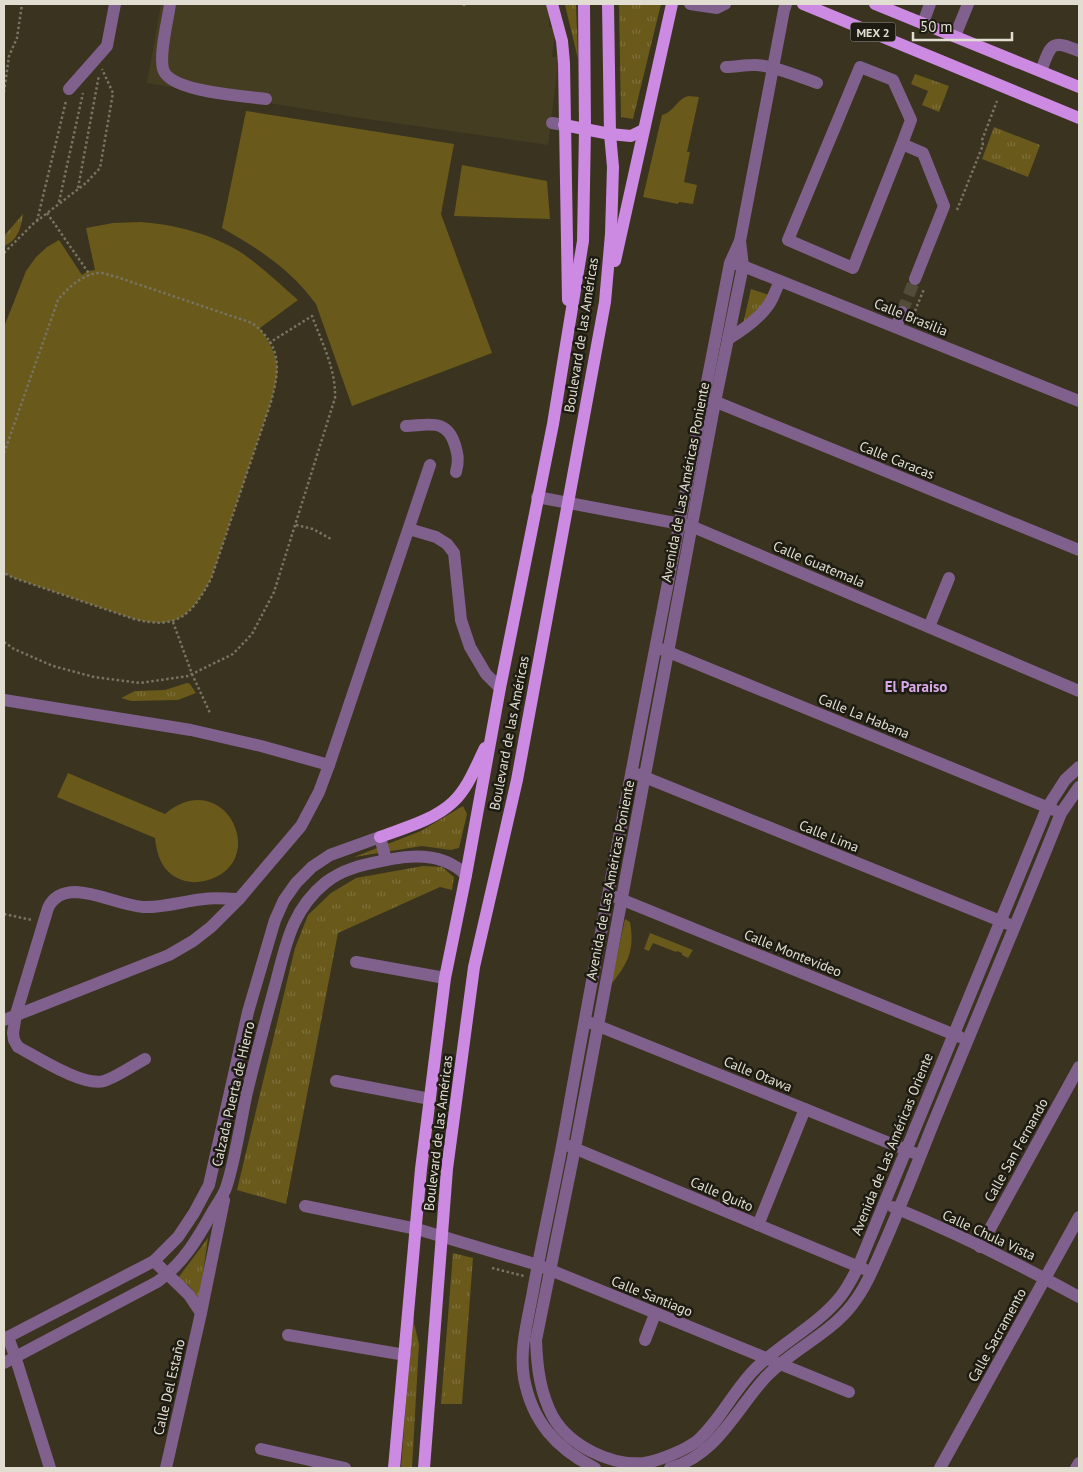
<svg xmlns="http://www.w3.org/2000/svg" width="1083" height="1472" font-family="'PT Sans',sans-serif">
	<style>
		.built { fill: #453d22 }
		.grass { fill: url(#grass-tufts) }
		.garden { fill: #69591b }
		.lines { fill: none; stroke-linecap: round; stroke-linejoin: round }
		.minor-tunnel { stroke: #524d3a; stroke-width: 12; stroke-dasharray: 12 6; stroke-linecap: butt }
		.path { stroke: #787362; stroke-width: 2.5; stroke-dasharray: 2.5 2.5; stroke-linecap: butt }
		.minor { stroke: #80608c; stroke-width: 12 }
		.major { stroke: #cc8ae3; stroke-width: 12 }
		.labels { text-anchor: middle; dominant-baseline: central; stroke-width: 5; stroke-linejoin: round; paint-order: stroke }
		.shield { fill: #1d1b12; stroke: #a6a498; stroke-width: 1 }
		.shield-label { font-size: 12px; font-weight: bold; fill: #e1ded1 }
		.street-label { font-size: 14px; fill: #e1ded1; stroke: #1d1b12 }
		.neighbourhood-label { font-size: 15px; font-weight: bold; fill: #d9aae9; stroke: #1d1b12 }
	</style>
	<defs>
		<pattern id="grass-tufts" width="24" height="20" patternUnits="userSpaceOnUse" patternTransform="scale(1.25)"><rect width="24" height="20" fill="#69591b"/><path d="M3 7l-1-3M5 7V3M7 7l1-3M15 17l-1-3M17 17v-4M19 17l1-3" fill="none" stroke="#7e703b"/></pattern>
	</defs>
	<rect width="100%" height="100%" fill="#39331f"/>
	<path class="built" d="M161 4H547L549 15V27L556 28 552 57H559L548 145 360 118 147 83Z"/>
	<g class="grass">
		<path d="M565 4H576L578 59 565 5Z"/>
		<path d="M619 4H661L633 119 621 117Z"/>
		<path d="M915 74 949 86 939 112 922 105 928 91 911 84Z"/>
		<path d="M994 127 1040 145 1028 177 982 159Z"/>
		<path d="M23 214C21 228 18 240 4 246V236Z"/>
		<path d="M751 289 769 295 766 301 743 324Z"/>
		<path d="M187 683 190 684 196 693 178 700 131 701 121 698 135 691 165 690Z"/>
		<path d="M463 806 467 814 459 848 451 850 422 846 354 857 421 831Z"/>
		<path d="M423 866 442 867 454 877 452 890 440 887 338 933 286 1204 237 1190 295 948 308 915 331 893 356 878Z"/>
		<path d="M208 1238 199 1302C195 1290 189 1285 178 1278Z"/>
		<path d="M453 1253 473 1258 462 1404H441Z"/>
		<path d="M413 1306 414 1323 419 1344 412 1468H401Z"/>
	</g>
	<g class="garden">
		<path d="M688 96 699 97 687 152H690L684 182 697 185 693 204 679 202 678 204 643 197 662 115C674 112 677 99 688 96Z"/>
		<path d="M246 111 454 144 441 214 492 353 352 406 316 304C290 269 259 249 222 228Z"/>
		<path d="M462 165 547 181 550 219 454 216Z"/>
		<path d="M140 222C174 224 212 234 242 253 262 267 280 284 298 300L260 328C280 359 281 366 271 402L211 579C191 616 177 630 134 619L14 578 4 573V327L26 271 36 257 47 247 59 240 82 275 88 271 95 270 86 228 113 223Z"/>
		<path d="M68 773 165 814C221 767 267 852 216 877 205 882 193 884 182 880 163 873 157 857 155 838L57 797Z"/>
		<path d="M625 919 630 922C635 951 628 963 610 986Z"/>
		<path d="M650 933 693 950 688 958 682 955V953L677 951 676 952 653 943 649 951 644 949Z"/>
	</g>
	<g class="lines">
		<path class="minor-tunnel" d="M902 312 915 279"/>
		<g class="path">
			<path d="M464 6V4"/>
			<path d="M4 92 9 56 17 38 22 4"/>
			<path d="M78 188 99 75"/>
			<path d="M59 202 83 93"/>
			<path d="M957 210 983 145 982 140 997 101"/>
			<path d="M47 213 90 275"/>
			<path d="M37 221 66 101"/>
			<path d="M4 253 33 224 86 183 100 168 113 93 102 69"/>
			<path d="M915 311 924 289"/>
			<path d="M4 453 58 300C68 288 84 272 102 273 107 274 112 276 117 277L252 323C282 346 280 368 271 402L211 579C191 616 177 630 134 619L14 578 4 573"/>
			<path d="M296 525 313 529 331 539"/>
			<path d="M173 622 192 674 210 713"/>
			<path d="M4 642 14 649 53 666 94 677 140 683 188 676 233 654 252 634 274 592 335 398C336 369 322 343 312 316L269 343"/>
			<path d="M4 914 32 920"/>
			<path d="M492 1268 524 1276"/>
		</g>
		<g class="minor">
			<path d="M170 4C168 20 159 54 163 69 169 92 244 96 266 99"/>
			<path d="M690 4 717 8 725 4"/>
			<path d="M923 23 930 4"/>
			<path d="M955 36 968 4"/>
			<path d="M726 67C735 67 744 65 753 65 769 64 801 77 817 83"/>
			<path d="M1041 71C1051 44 1051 39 1079 51"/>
			<path d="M69 89 107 46 115 4"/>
			<path d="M552 123 564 125"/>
			<path d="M902 144 911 120 893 80 860 67 788 240 853 268 902 144 923 153 944 206 915 279"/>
			<path d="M740 241 743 266 715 402 575 1148 536 1340C537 1367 540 1393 553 1417 570 1446 611 1466 644 1463 659 1461 685 1450 697 1441 721 1420 734 1389 757 1367 783 1342 818 1325 841 1296 848 1287 853 1277 858 1267L1047 808 1065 780 1079 767"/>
			<path d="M736 264 743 266 1079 401"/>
			<path d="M896 327 902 312"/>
			<path d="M728 339C743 330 764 315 772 299 775 293 777 287 780 281"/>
			<path d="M709 399 1079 550"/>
			<path d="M406 426C429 425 447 418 455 445 458 455 459 461 456 472"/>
			<path d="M537 497 691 526 1079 691"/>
			<path d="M409 529 436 537 447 544 454 553 461 620 470 647 486 674 500 688"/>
			<path d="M929 627 949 578"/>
			<path d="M661 649 1054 810"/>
			<path d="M4 700 191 730 261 746 329 765"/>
			<path d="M637 774 1008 924"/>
			<path d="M613 896 960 1037"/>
			<path d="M356 962 445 978"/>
			<path d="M4 1020 169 955 193 941 211 927 239 899 301 826 319 792 329 765 430 465"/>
			<path d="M591 1023 914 1153"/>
			<path d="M145 1059C134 1065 115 1078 104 1081 83 1087 37 1057 18 1047L14 1040 13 1033 16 1014 48 908C53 897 63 892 76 892 99 893 120 905 143 907 163 908 184 901 204 899 215 897 227 899 239 899"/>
			<path d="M336 1081 430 1099"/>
			<path d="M569 1146 864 1269"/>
			<path d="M305 1206 417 1229 538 1265 849 1392"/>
			<path d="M893 1207C956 1233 1019 1264 1079 1297"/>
			<path d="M758 1225 805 1109"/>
			<path d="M980 1247 1079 1067"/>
			<path d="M154 1261 189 1295 201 1313"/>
			<path d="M288 1335 405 1355"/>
			<path d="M8 1337 15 1356 50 1468"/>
			<path d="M4 1339 154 1261 178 1237 194 1213 209 1185 248 1012 275 920 284 900 296 883 312 867 330 855 380 837 386 860"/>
			<path d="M645 1340 655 1314"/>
			<path d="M4 1363 157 1282C183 1264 198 1238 213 1211 217 1204 223 1196 226 1188 236 1157 240 1124 247 1092 256 1055 266 1019 276 982 286 944 292 910 325 883 345 867 368 864 392 859 418 854 446 855 466 875"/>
			<path d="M261 1449 345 1468"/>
			<path d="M166 1468 201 1313 224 1200"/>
			<path d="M595 1468C557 1449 532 1422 524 1378 519 1350 528 1319 533 1291 543 1235 556 1180 566 1124 617 836 675 550 730 263L740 241 784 10 786 4"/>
			<path d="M670 1468C716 1456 735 1411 765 1378 791 1350 829 1335 852 1305 867 1286 875 1264 885 1242 901 1205 916 1167 931 1129 974 1024 1019 918 1061 813L1079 787"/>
			<path d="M940 1468 1079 1217"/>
			<path d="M1076 1468 1079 1463"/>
		</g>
		<g class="major">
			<path d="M552 4 562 41 564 63 568 300"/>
			<path d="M803 4 1079 118"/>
			<path d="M875 4 1079 87"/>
			<path d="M564 125 610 134 631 136 643 130"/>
			<path d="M615 261 672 4"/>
			<path d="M380 837C404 828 434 820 453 802 468 788 476 766 485 748"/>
			<path d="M394 1468 421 1169 445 978 466 875 500 688 553 424 583 241 585 129 584 4"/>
			<path d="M424 1468 447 1169 474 967 517 780 605 302 611 234 613 167 610 134 608 4"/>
		</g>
	</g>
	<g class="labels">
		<rect class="shield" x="850.5" y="22.5" width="45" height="19" rx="4"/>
		<g class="shield-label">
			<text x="873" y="32">MEX 2</text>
		</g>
		<g class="street-label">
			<text transform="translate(911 317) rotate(22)">Calle Brasilia</text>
			<text transform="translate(581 335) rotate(-81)">Boulevard de las Américas</text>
			<text transform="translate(897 460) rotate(22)">Calle Caracas</text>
			<text transform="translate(685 482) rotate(-79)">Avenida de Las Américas Poniente</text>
			<text transform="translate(819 564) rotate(23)">Calle Guatemala</text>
			<text transform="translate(864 716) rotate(22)">Calle La Habana</text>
			<text transform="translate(509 733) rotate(-79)">Boulevard de las Américas</text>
			<text transform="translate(829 836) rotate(22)">Calle Lima</text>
			<text transform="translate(610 880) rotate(-79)">Avenida de Las Américas Poniente</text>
			<text transform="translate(793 953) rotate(22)">Calle Montevideo</text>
			<text transform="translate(758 1074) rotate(22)">Calle Otawa</text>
			<text transform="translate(233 1094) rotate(-77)">Calzada Puerta de Hierro</text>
			<text transform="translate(438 1133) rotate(-83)">Boulevard de las Américas</text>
			<text transform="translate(892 1144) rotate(-68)">Avenida de Las Américas Oriente</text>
			<text transform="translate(1016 1150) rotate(-61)">Calle San Fernando</text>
			<text transform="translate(722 1194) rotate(23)">Calle Quito</text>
			<text transform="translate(989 1235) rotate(25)">Calle Chula Vista</text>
			<text transform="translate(652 1296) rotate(22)">Calle Santiago</text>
			<text transform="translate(997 1335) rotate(-61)">Calle Sacramento</text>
			<text transform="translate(169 1387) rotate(-77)">Calle Del Estaño</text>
		</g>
		<g class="neighbourhood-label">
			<text x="916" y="686">El Paraiso</text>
		</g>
	</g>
	<rect width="1083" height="1472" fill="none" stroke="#e1ded1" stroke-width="10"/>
	<path d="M913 32v8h99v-8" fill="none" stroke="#e1ded1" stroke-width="2.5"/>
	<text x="920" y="32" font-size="15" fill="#e1ded1" stroke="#1d1b12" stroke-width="4" paint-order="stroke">50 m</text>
</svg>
